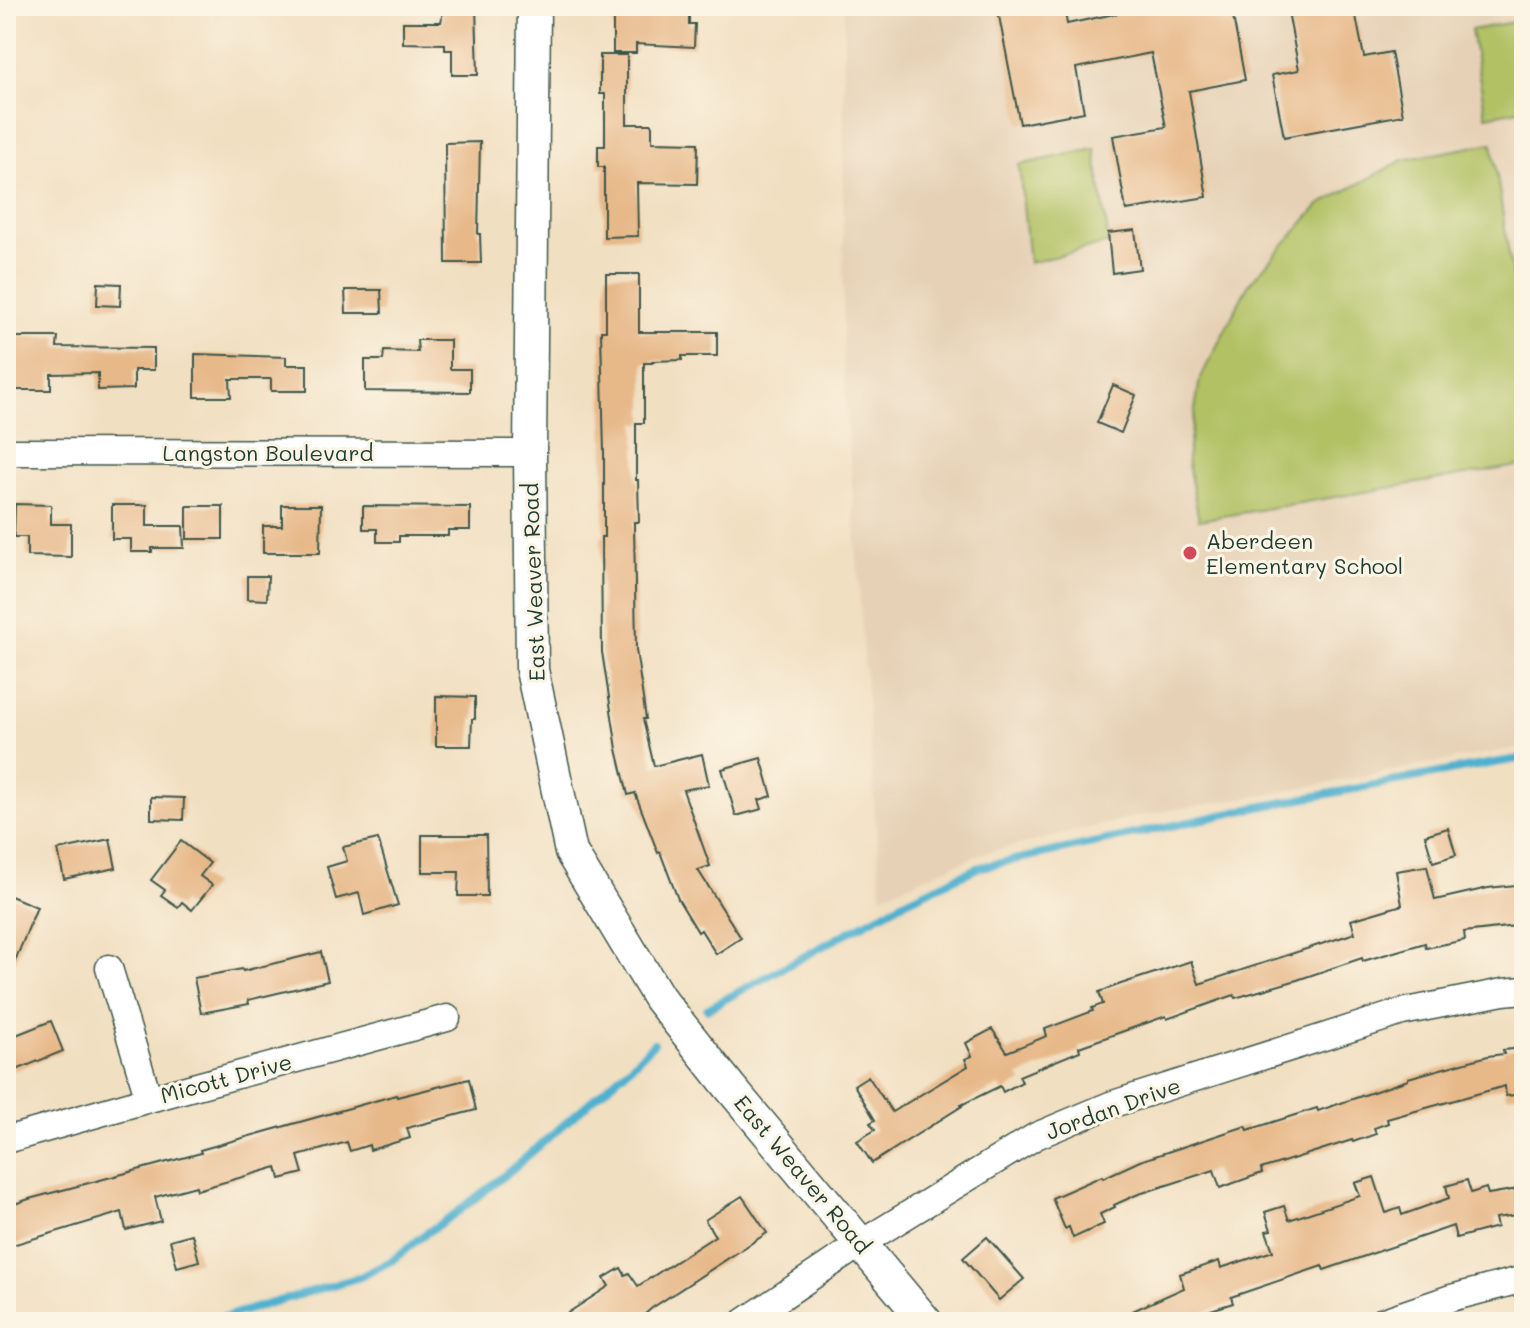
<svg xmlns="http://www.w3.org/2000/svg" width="1530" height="1328" font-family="Mali,sans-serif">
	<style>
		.built { fill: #e6d1b6 }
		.green { fill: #b1c164; stroke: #687f4c; stroke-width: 2 }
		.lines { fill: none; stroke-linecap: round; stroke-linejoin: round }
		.stream { stroke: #50b1cf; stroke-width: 8 }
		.building { fill: #e7b888 }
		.minor-casing { stroke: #3e5549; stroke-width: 29 }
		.tertiary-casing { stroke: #3e5549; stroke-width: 35 }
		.minor { stroke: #fff; stroke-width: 26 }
		.tertiary { stroke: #fff; stroke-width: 32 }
		.poi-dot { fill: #d1495b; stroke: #fcf5e5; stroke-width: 3 }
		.labels { text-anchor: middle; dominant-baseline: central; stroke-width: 6; stroke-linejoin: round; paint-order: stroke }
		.street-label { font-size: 22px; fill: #1f3d34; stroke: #fcf5e5 }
		.poi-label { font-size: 22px; fill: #1f3d34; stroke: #fcf5e5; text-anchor: start }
	</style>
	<rect width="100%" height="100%" fill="#fcf5e5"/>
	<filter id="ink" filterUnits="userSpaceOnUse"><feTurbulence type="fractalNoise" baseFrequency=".0125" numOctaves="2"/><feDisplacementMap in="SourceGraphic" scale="16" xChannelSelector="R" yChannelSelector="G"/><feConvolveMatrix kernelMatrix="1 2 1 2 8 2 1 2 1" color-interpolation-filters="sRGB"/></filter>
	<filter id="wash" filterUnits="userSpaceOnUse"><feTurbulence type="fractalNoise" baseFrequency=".006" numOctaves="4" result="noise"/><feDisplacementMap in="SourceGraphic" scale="32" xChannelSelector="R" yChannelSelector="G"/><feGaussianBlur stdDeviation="1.8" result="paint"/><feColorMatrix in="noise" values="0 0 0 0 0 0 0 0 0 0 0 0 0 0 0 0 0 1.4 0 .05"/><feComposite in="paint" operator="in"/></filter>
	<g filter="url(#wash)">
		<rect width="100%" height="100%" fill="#f1dfc1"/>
		<path class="built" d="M844 6H1524V746L1291 790 1143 815 980 854 881 896 843 360Z"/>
		<g class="green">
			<path d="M1524 20V109L1486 116 1471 30Z"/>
			<path d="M1492 143 1524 355V465L1199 520 1187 459 1200 379 1248 285 1319 205 1403 160Z"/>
			<path d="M1095 149 1109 243 1029 263 1019 165Z"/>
		</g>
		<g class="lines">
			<g class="stream">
				<path d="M707 1009 904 902 977 868 1259 807 1465 768 1524 758"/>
				<path d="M207 1322 360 1277 393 1260 422 1236 459 1211 516 1166 629 1068 654 1043"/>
			</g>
		</g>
		<g id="blocks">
			<g class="building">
				<path d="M444 6H476L478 75H452V50H445V44L403 43V22H441Z"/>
				<path d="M613 6H689V24H695L694 47 636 44V53H613Z"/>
				<path d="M997 6H1064L1067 24 1142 8 1141 6H1231L1245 80 1189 91 1207 197 1126 210 1113 136 1166 127 1151 53 1076 68 1084 112 1020 124Z"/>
				<path d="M1287 6H1354L1364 57 1391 52 1403 115 1284 137 1272 75 1299 70Z"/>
				<path d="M600 55H627V124H652V142L698 143 697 184 637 183 638 236 604 237V167H598V146H605V94H600Z"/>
				<path d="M480 142 478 234H480L481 263H446L445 143Z"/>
				<path d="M1135 230 1140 269 1112 273 1108 233Z"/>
				<path d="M606 274H639V332H717V356H682V360L652 361V363H644V423H636V480H638L639 522H634L636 650 646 719H643L654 766 702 754 709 785 683 790 710 866 698 870 741 938 716 954 701 930 698 932 678 899 660 852 658 853 635 793 628 795 617 749 602 652 601 537H604V453L601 331H606Z"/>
				<path d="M98 283 121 284 120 306 97 305Z"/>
				<path d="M345 290H381L382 313H346Z"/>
				<path d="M13 337H58L57 347 154 348V370H134V389L98 390V373L51 374V390H15Z"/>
				<path d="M417 340H450V369H470V392L365 391V360H383L384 351 418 352Z"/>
				<path d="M195 354 286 357V365H307V391H271V379H230L231 397H195Z"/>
				<path d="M1113 385 1136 395 1121 433 1097 423Z"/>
				<path d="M15 504 51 505V524H71V557L27 556V537H14Z"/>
				<path d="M112 505H147V526H183L184 548H152V552H131V539H112Z"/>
				<path d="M282 505H321L320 553H263V526H282Z"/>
				<rect x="187" y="506" width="36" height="33"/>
				<path d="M363 506 470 507V530H448V536H399V542H377V529H363Z"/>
				<path d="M247 576H268L267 600 247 599Z"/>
				<path d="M436 696 475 697V719H472L471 746H436Z"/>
				<path d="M761 758 772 796 759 800 762 809 736 816 722 769Z"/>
				<path d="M151 797 184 798 183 820 151 819Z"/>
				<path d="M1448 828 1456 855 1433 862 1425 835Z"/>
				<path d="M422 835H486L487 896H458L459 872H422Z"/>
				<path d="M110 839 116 868 64 879 58 850Z"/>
				<path d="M378 839 398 905 364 915 359 893 336 899 327 867 347 861 343 847Z"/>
				<path d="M181 841 210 863 200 876 212 885 192 910 182 902 178 907 161 895 165 890 151 880Z"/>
				<path d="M1427 866 1435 900 1488 888 1524 884V925L1464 932 1465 940 1426 948 1425 943 1363 961 1362 958 1297 980 1235 998 1234 995 1167 1019 1166 1016 1079 1047 1080 1051 1019 1076 1022 1082 1003 1092 1000 1086 961 1105 962 1106 872 1163 857 1141 875 1130 870 1123 875 1120 854 1085 868 1076 892 1112 968 1066 965 1059 972 1056 966 1043 992 1029 1007 1052 1047 1036 1045 1029 1093 1011 1092 1008 1103 1004 1099 992 1121 984 1191 961 1199 984 1355 933 1351 920 1402 905 1396 871Z"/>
				<path d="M6 894 37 907 7 981H6Z"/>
				<path d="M321 952 328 981 248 1000 249 1004 201 1013 194 978 242 969 243 971Z"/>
				<path d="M51 1021 63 1051 14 1071 6 1049V1039Z"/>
				<path d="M1524 1048V1094L1506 1096 1505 1086 1387 1119 1388 1123 1374 1128 1376 1134 1353 1142 1352 1140 1261 1169 1262 1173 1220 1188 1214 1170 1136 1195 1114 1205 1115 1207 1100 1214 1104 1224 1073 1238 1069 1227 1065 1229 1052 1198 1102 1176 1103 1178 1140 1161 1246 1126 1248 1130 1317 1108 1318 1111 1408 1080V1078L1488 1056 1504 1054 1503 1050Z"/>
				<path d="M469 1079 476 1110 407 1128 410 1138 370 1150 369 1145 350 1151 347 1142 298 1156 303 1173 280 1179 277 1167 197 1190 196 1186 155 1197 161 1221 126 1230 122 1212 6 1247V1207L29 1199 201 1153 200 1150 396 1095 397 1097Z"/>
				<path d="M1374 1177 1386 1213 1400 1208 1402 1215 1449 1198 1446 1186 1467 1180 1471 1193 1486 1188 1488 1194 1524 1188V1214L1495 1218 1497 1227 1456 1238 1453 1226 1324 1270 1322 1266 1231 1297 1233 1303 1173 1322H1108L1184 1288 1180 1274 1219 1261 1221 1268 1273 1251 1266 1231 1271 1230 1265 1212 1284 1206 1289 1220 1360 1196 1355 1183Z"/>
				<path d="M742 1196 767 1233 652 1308 644 1315 649 1322H554L609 1286 604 1278 621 1268 625 1275 629 1273 638 1286 715 1236 705 1220Z"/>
				<path d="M192 1234 199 1261 177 1267 170 1240Z"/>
				<path d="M987 1237 1024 1279 999 1300 963 1258Z"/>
			</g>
		</g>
	</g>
	<g filter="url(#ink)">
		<use href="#blocks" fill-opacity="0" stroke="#3e5549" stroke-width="2"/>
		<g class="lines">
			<defs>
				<g id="minor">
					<path d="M6 452 530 453"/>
					<path d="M109 968 149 1099"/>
					<path d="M6 1140 149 1099 447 1018"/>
					<path d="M744 1322 860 1244 1036 1136 1110 1105 1402 1012 1503 992 1524 990"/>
					<path d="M1381 1322 1451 1298 1524 1279"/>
				</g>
				<path id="tertiary" d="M534 6 530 453 532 670 571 852 659 998 729 1086 926 1322"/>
			</defs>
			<use href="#minor" class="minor-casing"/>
			<use href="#tertiary" class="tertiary-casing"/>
			<use href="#minor" class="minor"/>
			<use href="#tertiary" class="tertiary"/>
		</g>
	</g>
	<circle class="poi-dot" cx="1190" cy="553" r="8"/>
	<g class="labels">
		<g class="street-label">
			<text x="268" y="452">Langston Boulevard</text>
			<text transform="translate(533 582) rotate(-92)">East Weaver Road</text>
			<text transform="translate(226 1078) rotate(-15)">Micott Drive</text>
			<text transform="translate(1113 1108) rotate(-20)">Jordan Drive</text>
			<text transform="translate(803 1174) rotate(50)">East Weaver Road</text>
		</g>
		<g class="poi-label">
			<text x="1206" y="540">Aberdeen<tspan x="1206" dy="25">Elementary School</tspan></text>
		</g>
	</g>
	<rect width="1530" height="1328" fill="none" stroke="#fcf5e5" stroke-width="32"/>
</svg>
